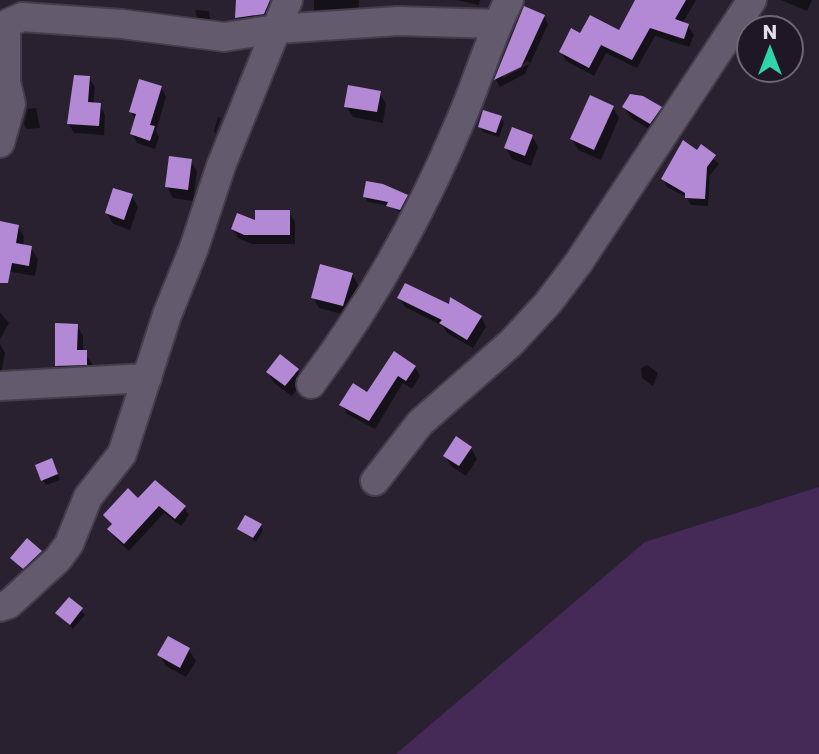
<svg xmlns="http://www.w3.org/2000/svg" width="819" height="754" font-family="Poppins,sans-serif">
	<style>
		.green { fill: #452a58 }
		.shadow { fill: #0007 }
		.building { fill: #b388d4 }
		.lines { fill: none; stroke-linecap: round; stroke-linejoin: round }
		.minor-casing { stroke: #443d4a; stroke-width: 32 }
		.minor { stroke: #645a6d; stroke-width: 28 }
	</style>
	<rect width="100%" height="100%" fill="#292130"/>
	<path class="green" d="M819 487V754H396L645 542Z"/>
	<g class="shadow">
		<path d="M238 0H270L276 11 270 25 243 29 237 18Z"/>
		<path d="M314 0H359L358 18 320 20 314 10Z"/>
		<path d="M455 0H480L479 5Z"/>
		<path d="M641 0H696L682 24 688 26 694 35 689 47 655 36 637 68 606 53 594 76 566 61 561 52 581 35 620 33Z"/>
		<path d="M781 0H812L807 11Z"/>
		<path d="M195 10 209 11 211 23 198 21Z"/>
		<path d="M544 16 548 24 530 64 528 61 503 74V78L529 64 525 74 500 87 496 80 505 56Z"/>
		<path d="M89 78 95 87 93 105H100L105 115 104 135 74 133 69 124Z"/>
		<path d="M161 87 166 97 156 131 159 137 155 149 137 143 132 134 136 121 131 112Z"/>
		<path d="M380 93 386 104 383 123 353 117 346 106Z"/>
		<path d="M613 107 619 118 601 160 578 150 572 139Z"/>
		<path d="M624 107 660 108 667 119 657 134 631 118Z"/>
		<path d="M36 108 40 128 27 129 24 124 28 109Z"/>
		<path d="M218 117 221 118 215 134 214 131Z"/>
		<path d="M501 118 504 123 499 137 483 132 480 127Z"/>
		<path d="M532 136 538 147 531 166 512 159 506 148Z"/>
		<path d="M701 147 719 164 710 175 708 206 691 205 686 197 667 187 663 179Z"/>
		<path d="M191 161 197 172 193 201 173 198 167 187Z"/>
		<path d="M132 196 138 207 130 230 113 224 107 213Z"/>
		<path d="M407 196 409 201 403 214 389 206 368 202 365 197Z"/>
		<path d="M289 212 295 222V244H251L238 238 233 229Z"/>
		<path d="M0 223 18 226 24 237 23 246 31 248 38 259 35 276 0 270Z"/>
		<path d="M352 274 358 285 349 316 319 308 313 297Z"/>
		<path d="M399 298 451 307 481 317 486 327 473 348 447 333 443 326 405 307Z"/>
		<path d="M0 312 9 323 0 339Z"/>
		<path d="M77 325 83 336V352L92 363V375L63 377 57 366Z"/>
		<path d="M0 344 5 353 0 379Z"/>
		<path d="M394 353 415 367 420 376 412 389 403 383 375 429 347 414 342 405 367 394Z"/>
		<path d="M647 365 658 373 653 386 642 378 641 368Z"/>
		<path d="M298 370 304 381 292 396 274 383 268 372Z"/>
		<path d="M471 448 477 459 466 476 452 467 445 456Z"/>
		<path d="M55 465 60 480 46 485 43 480Z"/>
		<path d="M139 501 184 507 189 515 181 526 164 513 129 551 114 537 109 529 112 526 105 515Z"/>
		<path d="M261 525 263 530 256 542 239 529Z"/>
		<path d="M41 552 47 563 30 579 12 558Z"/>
		<path d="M69 599 85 615 73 629 58 613Z"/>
		<path d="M169 638 189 650 196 661 186 677 166 666 160 655Z"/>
	</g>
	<g class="building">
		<path d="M236 0H270L264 14 235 18Z"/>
		<path d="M635 0H686L675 19 689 24 684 39 650 28 632 60 601 45 589 68 559 52 571 28 580 33 590 15 619 30Z"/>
		<path d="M524 6 545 15 521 67 494 80Z"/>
		<path d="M74 75 90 76 88 102 101 103 99 126 67 124Z"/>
		<path d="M139 79 162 86 150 125 155 126 150 141 130 134 136 114 129 112Z"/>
		<path d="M348 85 381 91 377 112 344 107Z"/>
		<path d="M630 94 643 96 662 107 650 124 622 107Z"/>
		<path d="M590 95 614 106 594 150 570 139Z"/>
		<path d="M483 110 502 116 496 133 478 127Z"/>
		<path d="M512 127 533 135 525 156 504 148Z"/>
		<path d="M683 140 697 150 701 144 716 155 707 167 705 199 685 198V193L661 179Z"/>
		<path d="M169 156 192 159 188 190 165 187Z"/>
		<path d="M366 181 383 184 408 195 400 210 386 206 388 202 363 197Z"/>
		<path d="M113 188 133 194 124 220 105 213Z"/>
		<path d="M255 210H290V235H244L231 229 237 213 255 220Z"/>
		<path d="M0 221 19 225 16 243 32 246 29 266 12 263 8 283H0Z"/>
		<path d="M320 264 353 273 343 306 311 298Z"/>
		<path d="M405 283 449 304 450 297 482 316 467 340 439 323 442 320 397 298Z"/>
		<path d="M55 323 78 324 77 350H87V365L55 366Z"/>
		<path d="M394 351 416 366 406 381 398 376 369 421 339 405 353 383 367 392Z"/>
		<path d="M280 354 299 369 285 386 266 372Z"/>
		<path d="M456 436 472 447 459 466 443 456Z"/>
		<path d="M52 458 58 474 41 481 35 465Z"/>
		<path d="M155 480 186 506 175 519 159 506 124 544 107 529 112 524 103 515 128 488 138 498Z"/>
		<path d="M245 515 262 524 253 538 237 529Z"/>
		<path d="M27 538 42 551 23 569 10 558Z"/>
		<path d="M69 597 83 608 70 625 55 613Z"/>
		<path d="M168 636 190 648 180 668 157 655Z"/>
	</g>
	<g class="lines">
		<defs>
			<g id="minor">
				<path d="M0 27 22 17 122 24 224 37 277 29 398 21 497 24"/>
				<path d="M0 143 11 104 6 82V26"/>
				<path d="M311 384C370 305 421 214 459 124 477 83 489 40 509 0"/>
				<path d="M0 386 147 378"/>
				<path d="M375 481 420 423 511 343 548 303 579 262 752 0"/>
				<path d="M0 607 9 604 58 559 69 544 88 497 122 454 167 315 194 248 221 166 288 0"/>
			</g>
		</defs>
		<use href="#minor" class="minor-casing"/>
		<use href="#minor" class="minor"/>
	</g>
	<g transform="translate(770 49)"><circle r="33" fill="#201726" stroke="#6e6774" stroke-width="2"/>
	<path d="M0-5L12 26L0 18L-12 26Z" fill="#30d4aa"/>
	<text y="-10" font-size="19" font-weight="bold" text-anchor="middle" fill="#e3dee8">N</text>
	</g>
</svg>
